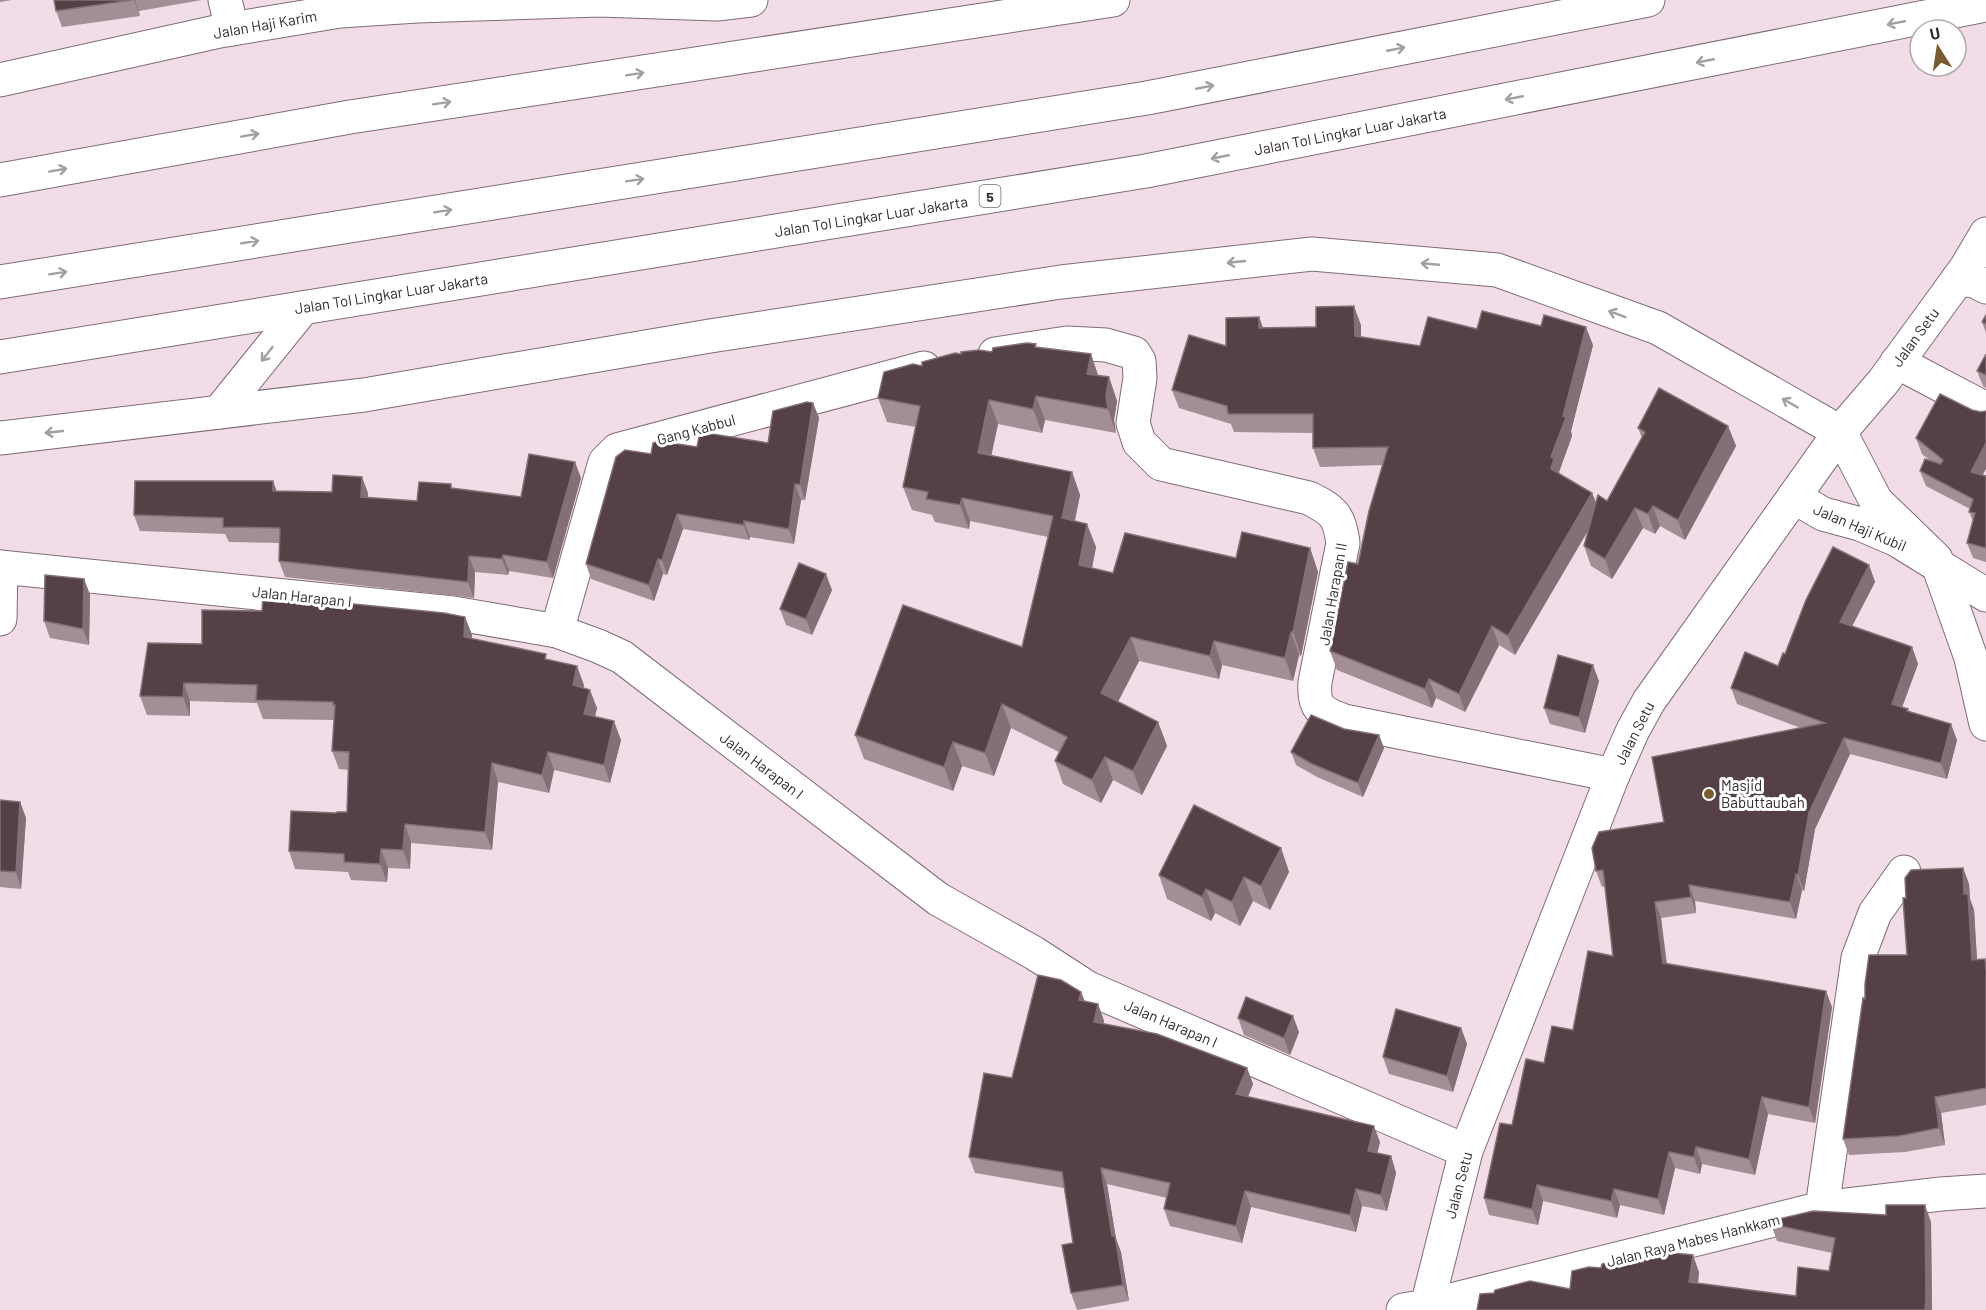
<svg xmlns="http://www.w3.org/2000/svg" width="1986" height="1310" font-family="Barlow,sans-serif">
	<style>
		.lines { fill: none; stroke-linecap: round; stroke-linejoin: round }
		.minor-casing { stroke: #7f6c76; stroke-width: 35 }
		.major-casing { stroke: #7f6c76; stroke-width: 35 }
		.highway-casing { stroke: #7f6c76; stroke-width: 35 }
		.minor { stroke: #fff; stroke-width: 33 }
		.major { stroke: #fff; stroke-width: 33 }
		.highway { stroke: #fff; stroke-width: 33 }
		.wall { fill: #a38e96 }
		.shaded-wall { fill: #836f76 }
		.building { fill: #544045; stroke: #836f76; stroke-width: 1.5 }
		.oneway { stroke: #a39fa1 }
		.poi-dot { fill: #785c2f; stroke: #fff; stroke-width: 2 }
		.labels { text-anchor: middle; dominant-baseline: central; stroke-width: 6; stroke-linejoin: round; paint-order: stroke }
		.shield { fill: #fff; stroke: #706a6d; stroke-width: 1.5 }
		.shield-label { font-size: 14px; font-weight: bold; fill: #322a2e }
		.street-label { font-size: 15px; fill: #322a2e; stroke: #fff }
		.poi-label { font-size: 15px; fill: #322a2e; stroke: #fff; text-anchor: start }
	</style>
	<rect width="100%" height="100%" fill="#f2dce8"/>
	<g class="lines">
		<defs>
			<g id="minor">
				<path d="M225 0 232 29"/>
				<path d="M0 80 220 31 340 11 417 6 599 0 717 4 751 0"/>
				<path d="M1958 279 1975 281 1986 287"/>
				<path d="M995 354 1067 343 1106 345 1134 353 1139 361 1140 378 1133 423 1139 442 1161 464 1309 498C1334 511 1339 515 1343 543L1315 682C1313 709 1321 712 1344 721L1613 775"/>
				<path d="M1897 362 1986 409"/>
				<path d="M219 412 303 308"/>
				<path d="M1840 432 1876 501 1936 559 1971 658 1986 724"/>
				<path d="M1794 497 1823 514 1860 524 1897 540 1986 595"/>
				<path d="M0 567 453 613 557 631 598 646 622 657 938 899 1034 953 1088 988 1466 1151"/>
				<path d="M0 619 1 567"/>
				<path d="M557 631 605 462 617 450 924 368"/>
				<path d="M1822 1208 1858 958 1875 913 1904 872"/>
				<path d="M1427 1310V1306L1822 1208 1941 1194 1986 1191"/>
			</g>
			<path id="major" d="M1403 1310 1427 1306 1466 1151 1613 775 1633 730 1649 701 1840 432 1883 382 1966 268 1986 234"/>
			<g id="highway">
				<path d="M0 180 350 117 1113 0"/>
				<path d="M0 282 1147 98 1648 0"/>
				<path d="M0 357 1146 171 1986 5"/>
				<path d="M0 438 364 395 710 336 1061 282 1312 254 1497 270 1658 328 1840 432"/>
			</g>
		</defs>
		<use href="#minor" class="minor-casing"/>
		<use href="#major" class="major-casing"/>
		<use href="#highway" class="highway-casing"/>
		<use href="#minor" class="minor"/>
		<use href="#major" class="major"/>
		<use href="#highway" class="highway"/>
	</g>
	<g class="wall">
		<path d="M0 0H12L0 2Z"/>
		<path d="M54 0H202L139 11 140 16 62 27 56 11Z"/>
		<path d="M1986 315V333L1982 322Z"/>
		<path d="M1259 317 1263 328 1361 325V337L1420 346 1477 329 1593 345 1571 431 1572 436 1559 472 1560 474 1592 493 1596 502 1607 501 1642 438 1638 428 1728 426 1736 446 1685 540 1660 526 1655 534 1643 528 1612 579 1591 566 1584 546 1588 530 1515 655 1499 645 1465 712 1436 698 1432 708 1337 670 1330 651 1358 564 1382 465 1320 467 1313 448V433L1234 432 1231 424 1179 408 1172 390 1226 346Z"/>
		<path d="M1037 347 1091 354 1098 376 1109 377 1117 401 1114 420 1116 433 1045 420 1042 433 998 424 991 455 1072 472 1080 495 1075 521 1096 547 1092 568 1113 573 1236 558 1310 548 1318 572 1301 656 1299 655 1293 681 1222 665 1219 679 1139 661 1118 702 1158 722 1167 746 1142 795 1113 780 1101 803 1063 784 1055 761 1059 752 1011 728 994 776 962 766 953 791 864 759 855 735 1022 647 1048 537 970 521 969 529 935 522 932 515 912 510 903 487 916 427 887 422 878 398 922 366 961 354 992 352Z"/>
		<path d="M1986 354V388L1983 386 1977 371Z"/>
		<path d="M813 403 819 418 805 500H801L794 544 750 537 749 540 683 529 667 575 663 574 654 601 591 579 586 564 651 454 768 443Z"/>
		<path d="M1916 438 1983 476H1986V562L1973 558 1967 543 1973 521 1969 512 1970 509 1926 486 1920 471 1931 461 1922 454Z"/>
		<path d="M581 478 553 578 509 571 508 575 475 572 474 598 285 577 279 561 280 543 229 542 225 534 140 531 134 515 277 491 368 493V498L417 501 453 488 521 497Z"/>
		<path d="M1869 565 1875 582 1852 626 1912 647 1918 664 1902 707 1908 709 1909 712 1957 740 1947 779 1850 754 1815 829 1804 891 1802 890 1796 919 1695 901 1696 913 1661 918 1667 963 1832 1007 1815 1123 1768 1114 1755 1175 1702 1164 1700 1174 1675 1168 1664 1215 1620 1205 1617 1218 1543 1201 1538 1225 1489 1215 1484 1198 1512 1125 1544 1063 1573 1030 1613 956 1605 886 1602 887 1596 871 1801 728 1737 704 1731 688 1778 666 1785 654Z"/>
		<path d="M84 579 90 595 89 645 50 638 44 621Z"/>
		<path d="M832 590 812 635 786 625 780 609Z"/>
		<path d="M465 617 472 635V639L548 660 584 685 583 688 597 708 595 717 621 740 610 783 554 770 549 793 498 782 492 850 411 843 410 869 388 868 387 882 351 880 348 872 295 869 289 851 336 813 347 812 349 770 339 769 332 751 334 720 263 719 257 703 190 701V716L147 715 140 696 202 644Z"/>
		<path d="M1599 681 1585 733 1550 724 1544 708Z"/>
		<path d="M1344 729 1379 735 1384 748 1363 797 1317 777 1296 765 1291 752Z"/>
		<path d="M0 800 20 802 26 818 21 889 0 887Z"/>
		<path d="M1281 848 1289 872 1270 910 1253 901 1240 926 1215 913 1211 921 1167 899 1159 875Z"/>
		<path d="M1963 868 1969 884 1970 899 1974 910 1977 959 1986 972V1105L1941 1113 1945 1145 1905 1152 1849 1155 1843 1139 1865 999 1907 955 1906 898Z"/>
		<path d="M1081 992 1085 1001 1098 1004 1104 1021 1103 1024 1247 1068 1253 1084 1248 1097 1380 1142 1377 1153 1391 1156 1396 1173 1387 1211 1362 1206 1356 1232 1251 1207 1242 1243 1170 1226 1164 1209 1167 1198 1107 1184 1116 1239 1121 1252 1129 1301 1077 1310 1071 1293 1073 1243 1064 1188 975 1173 969 1157 1012 1078Z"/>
		<path d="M1238 1018 1299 1032 1290 1055 1244 1035Z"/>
		<path d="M1461 1028 1467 1044 1453 1092 1389 1074 1383 1057Z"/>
		<path d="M1931 1222 1932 1310 1570 1289 1601 1268 1699 1272 1698 1283 1796 1296 1829 1271 1832 1253 1777 1241 1771 1224Z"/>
	</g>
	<g class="shaded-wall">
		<path d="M134 0H135L140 16Z"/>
		<path d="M1354 306 1361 325V355L1355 336Z"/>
		<path d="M1259 317 1266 336 1259 328Z"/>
		<path d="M1586 327 1593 345 1571 431 1572 436 1559 472 1561 477 1551 469V457Z"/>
		<path d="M1091 354 1099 378 1087 374Z"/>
		<path d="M1109 377 1117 401 1114 420 1116 433 1108 409 1106 397Z"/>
		<path d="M1036 396 1045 420 1042 433 1033 409Z"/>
		<path d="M989 400 998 424 987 476 978 453Z"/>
		<path d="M813 403 819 418 805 500 800 485Z"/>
		<path d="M1728 426 1736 446 1685 540 1678 520Z"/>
		<path d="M1986 443V469L1976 487 1971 472Z"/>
		<path d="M575 462 581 478 553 578 547 562Z"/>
		<path d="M1072 472 1080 495 1070 542 1062 518Z"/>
		<path d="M362 477 368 493 367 513 361 497Z"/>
		<path d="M273 481 279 497 273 491Z"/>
		<path d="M795 484 801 500 794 544 789 529Z"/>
		<path d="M1592 493 1599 512 1515 655 1508 636Z"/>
		<path d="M962 498 970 521 969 529 960 505Z"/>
		<path d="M1653 506 1660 526 1655 534 1648 514Z"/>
		<path d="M1635 508 1643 528 1612 579 1605 559Z"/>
		<path d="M677 514 683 529 667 575 662 560Z"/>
		<path d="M744 521 750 537 749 540 744 525Z"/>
		<path d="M1087 524 1096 547 1088 588 1079 565Z"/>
		<path d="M1310 548 1318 572 1301 656 1293 632Z"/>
		<path d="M503 555 509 571 508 575 502 559Z"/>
		<path d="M469 556 475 572 474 598 468 582Z"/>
		<path d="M658 559 663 574 654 601 649 585Z"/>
		<path d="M1869 565 1875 582 1846 638 1840 622Z"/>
		<path d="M826 574 832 590 812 635 806 619Z"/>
		<path d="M84 579 90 595 89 645 83 629Z"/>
		<path d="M465 617 472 635 471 655 464 637Z"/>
		<path d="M1492 626 1499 645 1465 712 1459 694Z"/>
		<path d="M1291 632 1299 655 1293 681 1285 658Z"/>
		<path d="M1131 637 1139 661 1110 717 1101 693Z"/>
		<path d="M1214 641 1222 665 1219 679 1210 656Z"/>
		<path d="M1912 647 1918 664 1897 721 1892 704Z"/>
		<path d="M1593 665 1599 681 1585 733 1579 717Z"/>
		<path d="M577 666 584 685 579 704 573 685Z"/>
		<path d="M1429 679 1436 698 1432 708 1425 689Z"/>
		<path d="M184 683 190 701V716L183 697Z"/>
		<path d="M590 690 597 708 591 732 584 714Z"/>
		<path d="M1002 704 1011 728 994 776 985 753Z"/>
		<path d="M614 721 621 740 610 783 604 765Z"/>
		<path d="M1158 722 1167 746 1142 795 1133 771Z"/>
		<path d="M1951 724 1957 740 1947 779 1941 763Z"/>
		<path d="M1379 735 1384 748 1363 797 1358 783Z"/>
		<path d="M1844 738 1850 754 1815 829 1804 891 1798 875 1809 813Z"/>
		<path d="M953 742 962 766 953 791 944 767Z"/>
		<path d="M548 752 554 770 549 793 542 775Z"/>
		<path d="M1105 757 1113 780 1101 803 1092 780Z"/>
		<path d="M492 763 498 782 492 850 485 832Z"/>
		<path d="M20 802 26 818 21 889 16 872Z"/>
		<path d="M405 824 411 843 410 869 403 850Z"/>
		<path d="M1281 848 1289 872 1270 910 1261 886Z"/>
		<path d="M381 849 388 868 387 882 380 864Z"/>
		<path d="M1963 868 1969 884 1970 899 1974 910 1978 976 1972 960 1964 894Z"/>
		<path d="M1796 874 1802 890 1796 919 1790 902Z"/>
		<path d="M1244 877 1253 901 1240 926 1232 902Z"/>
		<path d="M1689 885 1695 901 1696 913 1691 897Z"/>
		<path d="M1206 889 1215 913 1211 921 1202 897Z"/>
		<path d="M1655 902 1661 918 1668 979 1663 963Z"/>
		<path d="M1826 991 1832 1007 1815 1123 1809 1107Z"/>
		<path d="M1081 992 1087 1008 1079 1000Z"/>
		<path d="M1098 1004 1104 1021 1099 1039 1094 1022Z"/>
		<path d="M1293 1016 1299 1032 1290 1055 1284 1038Z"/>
		<path d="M1461 1028 1467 1044 1453 1092 1447 1076Z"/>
		<path d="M1247 1068 1253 1084 1242 1111 1236 1094Z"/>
		<path d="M1762 1097 1768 1114 1755 1175 1749 1159Z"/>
		<path d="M1935 1097 1941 1113 1945 1145 1939 1128Z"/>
		<path d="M1374 1126 1380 1142 1374 1167 1368 1151Z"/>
		<path d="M1696 1147 1702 1164 1700 1174 1694 1157Z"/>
		<path d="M1669 1152 1675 1168 1664 1215 1658 1199Z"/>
		<path d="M1391 1156 1396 1173 1387 1211 1381 1195Z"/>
		<path d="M1101 1168 1107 1184 1116 1239 1121 1252 1129 1301 1123 1285 1112 1236Z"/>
		<path d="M1537 1185 1543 1201 1538 1225 1532 1209Z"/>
		<path d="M1356 1189 1362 1206 1356 1232 1350 1215Z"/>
		<path d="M1614 1189 1620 1205 1617 1218 1611 1201Z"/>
		<path d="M1245 1191 1251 1207 1242 1243 1236 1226Z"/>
		<path d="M1925 1205 1931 1222 1932 1310H1925Z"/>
		<path d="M1693 1255 1699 1272 1696 1299 1689 1282Z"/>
	</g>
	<g class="building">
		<path d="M54 0H132L56 11Z"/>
		<path d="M1354 306 1355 336 1420 346 1428 317 1477 329 1482 311 1541 326 1544 315 1586 327 1563 416 1566 417 1551 457 1554 458 1551 469 1592 493 1508 636 1492 626 1459 694 1429 679 1425 689 1330 651 1348 562 1358 564 1369 511 1388 447 1313 448V414H1228L1227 406 1172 390 1189 335 1226 346V318L1259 317V328L1316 327V307Z"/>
		<path d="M1986 315V324L1982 322Z"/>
		<path d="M1027 343 1036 344 1035 347 1091 354 1087 374 1109 377 1106 397 1108 409 1036 396 1033 409 989 400 978 453 1072 472 1062 518 1087 524 1079 565 1113 573 1125 533 1236 558 1242 532 1310 548 1293 632H1291L1285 658 1214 641 1210 656 1131 637 1101 693 1158 722 1133 771 1105 757 1092 780 1055 761 1067 737 1002 704 985 753 953 742 944 767 855 735 903 605 1022 647 1053 516 962 498 960 505 926 499 928 492 903 487 920 406 878 398 884 372 913 364 922 366V362L955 353 961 354V352L979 350 992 352 993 348Z"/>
		<path d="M1986 354V375L1977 371Z"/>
		<path d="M1659 388 1728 426 1678 520 1653 506 1648 514 1635 508 1605 559 1584 546 1598 495 1607 501 1645 432 1638 428Z"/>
		<path d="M1940 394 1972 410 1981 412 1986 411V443L1971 472 1986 476V548L1967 543 1975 513 1969 512 1973 499 1920 471 1925 459 1941 464 1943 460 1916 438Z"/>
		<path d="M807 402 813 403 800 485 795 484 789 529 744 521V525L677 514 662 560 658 559 649 585 586 564 616 457 625 450 651 454 653 443 659 441 697 447 700 432 768 443 773 411Z"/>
		<path d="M529 454 575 462 547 562 503 555 502 559 469 556 468 582 279 561 280 528 223 527V518L134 515 135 481H273V491L332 492 333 475 362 477 361 497 417 501 419 482 451 484V488L521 497Z"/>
		<path d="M1833 547 1869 565 1840 622 1912 647 1892 704 1908 709 1907 711 1951 724 1941 763 1844 738 1809 813 1798 875 1796 874 1790 902 1689 885 1691 897 1655 902 1663 963 1826 991 1809 1107 1762 1097 1749 1159 1696 1147 1694 1157 1669 1152 1658 1199 1614 1189 1611 1201 1537 1185 1532 1209 1484 1198 1500 1123 1512 1125 1526 1059 1544 1063 1552 1026 1573 1030 1588 951 1613 956 1603 870 1596 871 1592 848 1599 832 1664 822 1652 757 1825 723 1731 688 1745 652 1778 666 1783 653 1785 654 1806 600Z"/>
		<path d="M799 563 826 574 806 619 780 609Z"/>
		<path d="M45 575 84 579 83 629 44 621Z"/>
		<path d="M263 595 444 613 465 617 464 637 546 654 545 659 577 666 573 685 590 690 584 714 614 721 604 765 548 752 542 775 492 763 485 832 405 824 403 850 381 849 380 864 344 862V854L289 851 291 811 336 813 337 812H347L349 752 332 751 335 705H333V702L256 700 257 685 184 683 183 697 140 696 148 643 202 644V610L262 611Z"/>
		<path d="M1558 655 1593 665 1579 717 1544 708Z"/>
		<path d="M1311 715 1344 729 1379 735 1358 783 1312 764 1291 752Z"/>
		<path d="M0 800 20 802 16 872 0 871Z"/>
		<path d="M1194 805 1281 848 1261 886 1244 877 1232 902 1206 889 1202 897 1159 875Z"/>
		<path d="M1963 868 1964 894H1968L1972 960 1985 959 1986 972V1088L1935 1097 1939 1128 1899 1136 1843 1139 1863 998 1865 999V984L1869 955H1907L1903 898H1906L1905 878 1911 870Z"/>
		<path d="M1038 975 1061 980 1081 992 1079 1000 1098 1004 1094 1022 1157 1034 1247 1068 1236 1094 1374 1126 1368 1151 1391 1156 1381 1195 1356 1189 1350 1215 1245 1191 1236 1226 1164 1209 1170 1183 1101 1168 1112 1236H1115L1123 1285 1071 1293 1062 1245 1073 1243 1062 1172 969 1157 984 1073 1012 1078Z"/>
		<path d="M1246 997 1293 1016 1284 1038 1238 1018Z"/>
		<path d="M1396 1009 1461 1028 1447 1076 1383 1057Z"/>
		<path d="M1886 1205H1925L1926 1300 1925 1310H1477L1480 1294 1494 1293 1495 1290 1530 1281 1570 1289 1572 1271 1589 1267 1601 1268 1602 1264 1620 1259 1643 1262 1645 1253 1653 1251 1693 1255 1689 1282 1796 1296 1798 1267 1829 1271 1835 1238 1771 1224V1221L1813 1211 1886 1215Z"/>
	</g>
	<defs><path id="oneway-shaft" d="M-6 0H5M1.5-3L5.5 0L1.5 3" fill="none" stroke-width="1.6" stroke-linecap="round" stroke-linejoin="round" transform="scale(1.5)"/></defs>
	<g class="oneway">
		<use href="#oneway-shaft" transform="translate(1896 23) rotate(169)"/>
		<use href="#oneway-shaft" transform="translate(1396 49) rotate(-11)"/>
		<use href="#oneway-shaft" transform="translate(1705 61) rotate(169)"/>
		<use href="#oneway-shaft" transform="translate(635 74) rotate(-9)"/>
		<use href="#oneway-shaft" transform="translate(1205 87) rotate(-11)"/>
		<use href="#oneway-shaft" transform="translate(1514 98) rotate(169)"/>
		<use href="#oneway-shaft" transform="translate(442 103) rotate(-9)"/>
		<use href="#oneway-shaft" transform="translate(250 135) rotate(-10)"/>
		<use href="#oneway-shaft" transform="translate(1220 157) rotate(169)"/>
		<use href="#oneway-shaft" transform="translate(58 170) rotate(-10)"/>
		<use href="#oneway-shaft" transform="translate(635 180) rotate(-9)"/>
		<use href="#oneway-shaft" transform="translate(443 211) rotate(-9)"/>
		<use href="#oneway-shaft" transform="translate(250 242) rotate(-9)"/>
		<use href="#oneway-shaft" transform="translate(1236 262) rotate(174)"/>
		<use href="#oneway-shaft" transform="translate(1430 264) rotate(-175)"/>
		<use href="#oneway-shaft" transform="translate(58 273) rotate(-9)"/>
		<use href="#oneway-shaft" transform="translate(1617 314) rotate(-160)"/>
		<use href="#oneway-shaft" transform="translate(267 354) rotate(128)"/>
		<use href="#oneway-shaft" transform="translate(1790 403) rotate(-150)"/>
		<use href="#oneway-shaft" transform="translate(54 432) rotate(174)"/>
	</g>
	<circle class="poi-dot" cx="1709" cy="794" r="6"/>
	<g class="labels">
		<rect class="shield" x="979.5" y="185" width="21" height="22" rx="4.5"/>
		<g class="shield-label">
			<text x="990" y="196">5</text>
		</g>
		<g class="street-label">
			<text transform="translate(265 24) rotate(-10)">Jalan Haji Karim</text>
			<text transform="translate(1350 131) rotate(-11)">Jalan Tol Lingkar Luar Jakarta</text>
			<text transform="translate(871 216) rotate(-9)">Jalan Tol Lingkar Luar Jakarta</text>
			<text transform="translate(391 293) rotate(-9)">Jalan Tol Lingkar Luar Jakarta</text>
			<text transform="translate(1915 337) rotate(-54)">Jalan Setu</text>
			<text transform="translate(696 429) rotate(-15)">Gang Kabbul</text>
			<text transform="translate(1860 527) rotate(23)">Jalan Haji Kubil</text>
			<text transform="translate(1332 594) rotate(-80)">Jalan Harapan II</text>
			<text transform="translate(302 596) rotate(6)">Jalan Harapan I</text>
			<text transform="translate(1634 733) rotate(-63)">Jalan Setu</text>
			<text transform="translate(762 765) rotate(37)">Jalan Harapan I</text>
			<text transform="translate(1171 1023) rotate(23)">Jalan Harapan I</text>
			<text transform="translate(1458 1185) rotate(-75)">Jalan Setu</text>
			<text transform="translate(1693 1240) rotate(-14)">Jalan Raya Mabes Hankkam</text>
		</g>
		<g class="poi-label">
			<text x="1721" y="785">Masjid<tspan x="1721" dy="17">Babuttaubah</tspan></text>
		</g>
	</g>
	<g transform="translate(1938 48) rotate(348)"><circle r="28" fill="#ffffff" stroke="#adaaab" stroke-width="1.5"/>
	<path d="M0-4.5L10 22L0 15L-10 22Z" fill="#785c2f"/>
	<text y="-9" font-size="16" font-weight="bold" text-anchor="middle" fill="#322a2e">U</text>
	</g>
</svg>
